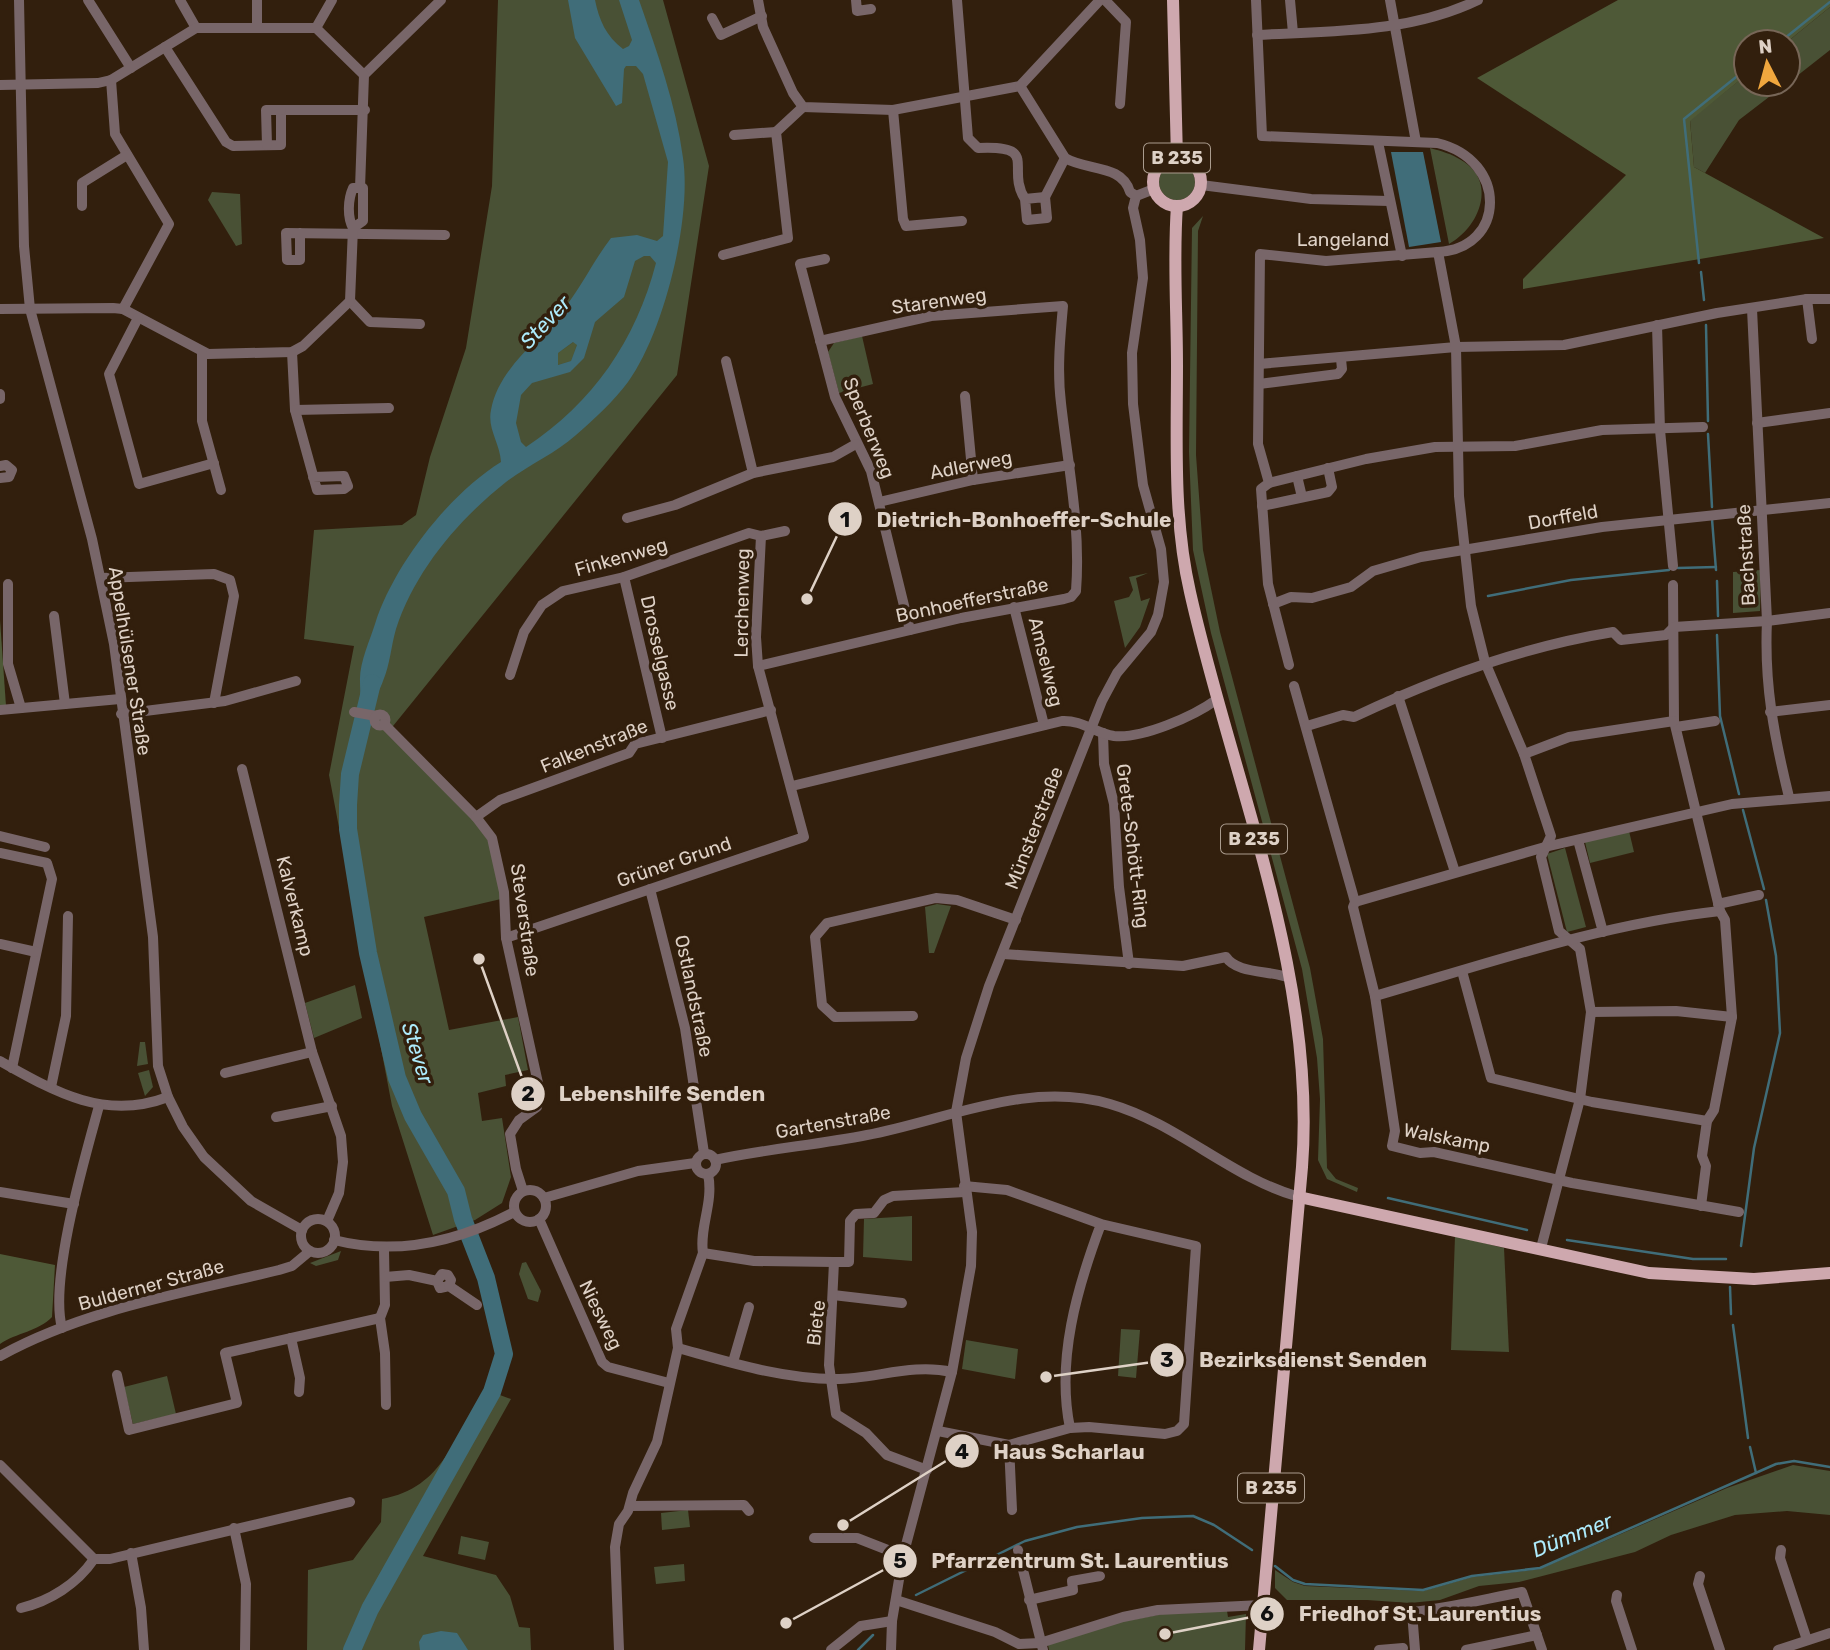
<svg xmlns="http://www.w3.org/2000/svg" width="1830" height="1650" font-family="Rubik,sans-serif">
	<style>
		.green { fill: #495135 }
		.forest { fill: #4e5937 }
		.water { fill: #406d79; fill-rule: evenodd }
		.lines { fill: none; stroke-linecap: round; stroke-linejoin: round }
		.stream { stroke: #406d79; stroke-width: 2.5 }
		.river { stroke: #406d79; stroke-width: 18 }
		.minor { stroke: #786669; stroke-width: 10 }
		.major { stroke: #cea8ae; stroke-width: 12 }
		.labels { text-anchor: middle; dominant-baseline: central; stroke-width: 7; stroke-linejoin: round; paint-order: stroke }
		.shield { fill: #321f0d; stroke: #aa9c8e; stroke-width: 2 }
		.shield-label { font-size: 18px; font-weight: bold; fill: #ded1c6 }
		.street-label { font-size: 19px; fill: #ded1c6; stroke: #321f0d }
		.water-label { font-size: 21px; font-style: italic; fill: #adebfc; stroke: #321f0d }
		.leader { fill: none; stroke: #ded1c6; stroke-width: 2.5 }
		.callout-dot { fill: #ded1c6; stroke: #321f0d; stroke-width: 2.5 }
		.mark-label { font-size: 21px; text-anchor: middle; font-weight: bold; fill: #111 }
		.callout-label { font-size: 21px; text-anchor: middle; font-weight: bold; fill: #ded1c6; stroke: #321f0d; stroke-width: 7; stroke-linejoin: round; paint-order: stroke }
	</style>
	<rect width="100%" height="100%" fill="#321f0d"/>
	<g class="green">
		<path d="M498 0H663L709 166 677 375 389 731 471 817 490 843 501 899 424 917 449 1030 518 1017 528 1070 505 1075 506 1086 478 1093 482 1121 502 1118 511 1177 502 1203 475 1220 433 1235 392 1106 329 775 354 646 304 639 314 530 402 525 416 515 430 457 466 348 492 186Z"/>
		<path d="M1830 7V50L1788 83 1787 42Z"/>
		<path d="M1746 75V84H1786L1739 120 1705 173 1694 167 1690 120Z"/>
		<path d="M1430 148C1441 151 1452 154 1461 160 1498 181 1480 227 1449 244Z"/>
		<circle cx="1177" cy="182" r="18"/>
		<path d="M212 192 240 194 242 244 236 246 208 200Z"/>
		<path d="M1203 216 1198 231 1196 455 1203 550 1220 632 1310 968 1323 1039 1327 1168 1336 1179 1358 1188 1357 1192 1327 1179 1318 1160 1320 1099 1317 1058 1302 969 1211 633 1193 550 1189 452 1192 228Z"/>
		<path d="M862 336 873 384 839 393 828 352 834 343Z"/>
		<path d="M1761 570 1760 611 1733 613V572Z"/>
		<path d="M1148 573 1136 578 1141 601 1150 598 1140 627 1125 648 1114 601 1129 597 1133 590 1129 577Z"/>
		<path d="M1629 831 1634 852 1590 863 1585 842Z"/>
		<path d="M1565 848 1586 927 1567 932 1547 854Z"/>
		<path d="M937 904 951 906 934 953H929L925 907Z"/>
		<path d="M355 985 362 1018 314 1038 305 1003Z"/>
		<path d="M140 1042H145L148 1064 137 1066Z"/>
		<path d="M149 1070 153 1087 145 1096 138 1073Z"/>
		<path d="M912 1216V1261L863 1257 864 1219Z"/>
		<path d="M1455 1236 1504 1248 1509 1352 1451 1350Z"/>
		<path d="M341 1251 338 1260 316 1266 310 1263Z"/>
		<path d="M526 1262 541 1291 538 1302 528 1299 519 1274 522 1263Z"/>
		<path d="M1121 1329 1140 1330 1136 1378 1118 1376Z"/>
		<path d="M966 1340 1018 1349 1015 1379 962 1369Z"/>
		<path d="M167 1376 176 1414 133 1424 124 1387Z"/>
		<path d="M489 1391 511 1399 423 1556 496 1575 510 1596 519 1627 530 1628 531 1650H307L308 1570 353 1560 381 1522 382 1499C446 1487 451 1436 489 1391Z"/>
		<path d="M1793 1465 1830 1471V1515L1787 1511 1735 1515 1671 1535 1635 1552 1519 1582 1479 1586 1440 1600 1410 1603 1367 1600H1287L1275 1588V1570L1293 1582 1305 1586 1423 1591 1472 1577 1540 1569 1727 1488Z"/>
		<path d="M688 1510 690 1527 662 1530 661 1513Z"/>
		<path d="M461 1536 489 1542 485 1560 458 1554Z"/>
		<path d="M684 1564 685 1581 656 1584 654 1567Z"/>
		<path d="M1227 1611 1228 1617 1246 1614 1245 1650H1049L1048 1645 1120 1622 1163 1614Z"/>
	</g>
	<g class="forest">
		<path d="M1618 0H1830V7L1787 42H1746V75L1690 121 1694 167 1824 238 1523 289V279L1626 175 1477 78Z"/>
		<path d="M574 342 577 344 571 361 557 365 558 353Z"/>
		<path d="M0 620 6 706H0Z"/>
		<path d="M0 1254 55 1265 52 1317C39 1331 16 1333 0 1344Z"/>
	</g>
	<g class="water">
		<path d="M568 0H595C599 20 606 36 623 49L629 46 632 40 619 0H639C657 52 676 104 683 158 692 219 664 332 628 382 614 401 594 419 576 435 555 454 528 465 506 482 458 520 415 571 396 629 391 646 390 665 383 681 380 690 375 695 373 705L359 702C361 694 360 689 360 681 359 664 370 640 375 624 393 566 449 494 501 462 500 443 487 429 491 410 499 366 541 341 566 306 583 284 594 260 611 238L637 235 657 241 663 236 668 162 643 74 636 66H626L624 69 622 103 616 106 575 38ZM644 256H650L656 263C636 340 593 403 526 447L521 442 516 423 521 395 532 383 570 372 584 358 595 322 624 297 635 261ZM573 342 577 345 571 361 558 365V353Z"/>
		<path d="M1391 152H1423L1441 242 1409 247Z"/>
		<path d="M441 1631 457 1633 468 1650H420L419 1642 423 1635Z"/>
	</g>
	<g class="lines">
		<g class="stream">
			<path d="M1780 42 1830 2"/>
			<path d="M1699 263 1684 119 1746 69"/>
			<path d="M1701 272 1704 300"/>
			<path d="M1706 325 1708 421"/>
			<path d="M1708 434 1712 507"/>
			<path d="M1712 519 1716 570"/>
			<path d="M1678 568 1716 567"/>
			<path d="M1717 581 1718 616"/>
			<path d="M1488 596 1571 580 1669 570"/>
			<path d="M1717 635 1720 716 1739 794"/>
			<path d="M1743 810 1764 889"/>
			<path d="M1388 1198 1527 1230"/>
			<path d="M1567 1240 1693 1259H1726"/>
			<path d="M1741 1246 1754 1148 1780 1033 1776 956 1766 900"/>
			<path d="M1730 1287 1731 1314"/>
			<path d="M1733 1325 1748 1438"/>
			<path d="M1750 1447 1756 1473"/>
			<path d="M1275 1566 1293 1580 1305 1584 1423 1590 1472 1576 1540 1568 1776 1464 1794 1461 1830 1467"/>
			<path d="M916 1595 1025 1541 1077 1527 1142 1518 1193 1516 1214 1525 1252 1550"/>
			<path d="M858 1650 873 1635"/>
		</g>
		<path class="river" d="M352 1650 370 1609 492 1392 504 1354 486 1278 463 1219 456 1191 413 1116 397 1078 368 953 348 829V805L350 774 372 683"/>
		<g class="minor">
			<path d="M19 0 24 246 30 309 92 539 114 644 153 937 158 1066 168 1097 183 1127 204 1157 251 1201 302 1230"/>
			<path d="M88 0 131 68"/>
			<path d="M180 0 196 28"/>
			<path d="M257 0V28"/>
			<path d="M758 0 763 27 793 93 803 107 893 110 1020 86 1100 0"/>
			<path d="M856 0 857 11 871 9"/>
			<path d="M957 0 968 138 978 148C1041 145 1005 168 1025 199L1045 197 1047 218 1027 220 1025 199"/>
			<path d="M1105 0 1126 22 1120 104"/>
			<path d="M1256 0 1262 136 1437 143C1509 160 1506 249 1438 252"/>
			<path d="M1290 0 1293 33"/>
			<path d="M1390 0 1416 142"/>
			<path d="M712 18 721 35 762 16"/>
			<path d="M316 28 332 0"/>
			<path d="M1257 35C1332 31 1410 33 1478 0"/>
			<path d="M165 47 226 142 233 146 281 145V110H365"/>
			<path d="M364 75 441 0"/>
			<path d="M111 80 115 134 169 224 123 309"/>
			<path d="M0 85 98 83 111 80 196 28H316L364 75 360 188"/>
			<path d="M893 110 903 219 906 226 962 221"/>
			<path d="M734 135 776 132"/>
			<path d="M1378 142 1402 256"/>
			<path d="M267 145 266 110H281"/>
			<path d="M1201 185 1311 199 1389 201"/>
			<path d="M1136 196 1154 189"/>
			<path d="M1045 197 1065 158"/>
			<path d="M82 206V183L127 155"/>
			<path d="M300 233V260H287L286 233 445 235"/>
			<path d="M723 255 788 238 776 132 803 107"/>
			<path d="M825 259 800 264 835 397 871 471 910 630"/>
			<path d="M1807 299 1812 339"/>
			<path d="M350 301 370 322 420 324"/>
			<path d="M0 309 113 308 123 309 208 354 292 352 303 346 350 301 353 228C347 217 348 199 353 188H363V221L353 228"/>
			<path d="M1752 309 1767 621C1764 684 1774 736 1789 797"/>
			<path d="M138 318 109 374 139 484 214 463"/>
			<path d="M1657 325 1660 430 1673 566"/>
			<path d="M202 352V421L221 490"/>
			<path d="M292 352 295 410 317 490 344 489 348 486 344 476 313 477"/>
			<path d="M726 361 753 473"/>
			<path d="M1259 364 1456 347 1564 345 1717 313 1807 299H1830"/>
			<path d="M1259 384 1338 374 1342 369 1341 359"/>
			<path d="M0 394V399"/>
			<path d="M965 396 973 480"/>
			<path d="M295 410 389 408"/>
			<path d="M1757 423 1830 413"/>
			<path d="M0 466 6 465 12 470 9 477 0 478"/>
			<path d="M1297 476 1302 497"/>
			<path d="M1269 483 1366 459 1435 447 1515 446 1602 430 1703 427"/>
			<path d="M879 502 973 480 1070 465"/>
			<path d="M1262 506 1328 492 1332 487 1328 468"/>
			<path d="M627 518 675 505 753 473 833 457 856 444"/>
			<path d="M624 577 662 738"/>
			<path d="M101 578 214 574 230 580 234 596 214 703"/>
			<path d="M8 584V664L21 708"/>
			<path d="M1673 585 1674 721 1720 911 1725 920 1732 1017 1714 1110 1707 1121 1702 1156 1706 1166 1701 1206"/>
			<path d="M1273 604 1291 597 1312 598 1351 587 1373 571 1421 557 1602 527 1830 503"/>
			<path d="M1014 607 1044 725"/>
			<path d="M54 616 65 704"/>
			<path d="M1289 665 1268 584 1261 489 1269 483 1258 444 1260 254 1326 261 1438 252 1456 347 1459 496 1471 606 1485 662 1524 754 1551 836 1541 857 1559 931 1580 949 1591 1012 1580 1099 1541 1248"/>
			<path d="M758 666 961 618 1064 599 1071 597 1076 591C1081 527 1068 466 1061 403 1057 371 1060 339 1063 306L931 316 820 341"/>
			<path d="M510 675 524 632 542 605 563 591 624 577 749 533 761 536 785 531"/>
			<path d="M1294 686 1355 902 1353 907 1375 996 1395 1131 1392 1146 1420 1153 1434 1152 1572 1183 1739 1212"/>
			<path d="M1398 696 1455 872"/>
			<path d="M0 710 120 699"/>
			<path d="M354 712 376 716"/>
			<path d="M1770 712 1830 705"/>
			<path d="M121 714 225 701 296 681"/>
			<circle cx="380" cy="720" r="5.5"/>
			<path d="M384 724 476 817 492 838 504 892 506 938 540 1092 537 1107 519 1120 510 1134 516 1169 523 1191"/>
			<path d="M1307 726 1343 715 1354 717C1436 678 1522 647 1613 632L1621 640 1666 635 1674 627 1767 621 1830 613"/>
			<path d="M1676 727 1715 721"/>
			<path d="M1103 733 1104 764 1114 804 1119 887 1129 964"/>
			<path d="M1524 754 1569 737 1674 721"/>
			<path d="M242 769 312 1052 341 1136 343 1162 339 1193 327 1221"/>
			<path d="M792 786 1062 721C1082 720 1095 733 1114 736 1142 739 1194 716 1216 700"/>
			<path d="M476 817 500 800 629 753 635 744 771 710"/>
			<path d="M0 836 45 847"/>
			<path d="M1578 840 1603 932"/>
			<path d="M0 853 47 863 52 879 12 1068"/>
			<path d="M650 889 685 1028 704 1153"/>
			<path d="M1355 902 1545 847 1732 804 1830 796"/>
			<path d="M1718 904 1759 895"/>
			<path d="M506 938 804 837 758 666 756 637 761 536"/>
			<path d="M0 944 36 952"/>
			<path d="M1003 954 1183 966 1226 957C1237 974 1270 970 1290 978"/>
			<path d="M1462 971 1491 1078 1592 1102 1707 1121"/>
			<path d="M1375 996C1489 963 1602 924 1720 911"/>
			<path d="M1591 1012 1676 1011 1732 1017"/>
			<path d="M913 1016 835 1017 822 1005 815 937 827 923 936 898 957 900 1016 920"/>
			<path d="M0 1061C55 1092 105 1121 168 1097"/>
			<path d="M225 1073 312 1052"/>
			<path d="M51 1087 66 1016 68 916"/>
			<path d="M276 1117 332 1106"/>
			<circle cx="706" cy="1164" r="10"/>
			<path d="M715 1160C765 1149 817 1145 867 1135 947 1120 1027 1080 1110 1104 1179 1124 1231 1178 1299 1197"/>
			<path d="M964 1186 1007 1190 1101 1224 1196 1246 1184 1424 1177 1431 1165 1434 1089 1427 1070 1428C1056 1360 1077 1288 1101 1224"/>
			<circle cx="530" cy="1206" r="16"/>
			<path d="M0 1192 74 1204"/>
			<path d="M544 1198 638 1171 695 1163"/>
			<path d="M539 1219 602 1362 608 1367 669 1383"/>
			<circle cx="318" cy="1236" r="17"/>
			<path d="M334 1240C397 1256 457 1242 514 1212"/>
			<path d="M384 1249 385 1305 380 1318 385 1353 386 1405"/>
			<path d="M703 1253 754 1261 834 1262"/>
			<path d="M385 1277 409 1275 437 1281 440 1288 449 1286 477 1305"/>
			<path d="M437 1281 442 1274 448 1275 451 1280 449 1286"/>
			<path d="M833 1295 902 1303"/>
			<path d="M62 1328C49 1279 85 1157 99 1106"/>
			<path d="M291 1338 300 1378 299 1392"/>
			<path d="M678 1348C729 1362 782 1379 835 1379 875 1379 912 1363 952 1372"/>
			<path d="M0 1356C85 1309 185 1293 279 1270L292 1266 310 1251"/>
			<path d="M733 1362 749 1307"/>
			<path d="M117 1375 129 1430 237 1403 225 1353 380 1318"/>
			<path d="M938 1431 1009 1445 1070 1428"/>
			<path d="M1009 1445 1012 1510"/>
			<path d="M0 1465 94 1559H110L350 1502"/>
			<path d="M927 1470 887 1455 866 1433 836 1414 829 1365 834 1262H849L850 1221 856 1214 874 1213 884 1200 893 1196 965 1192"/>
			<path d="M630 1506 744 1505 749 1511"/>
			<path d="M234 1528 246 1584 245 1650"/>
			<path d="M814 1538H857L903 1556"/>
			<path d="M1018 1550 1043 1650"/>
			<path d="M1781 1550 1780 1558 1807 1640"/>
			<path d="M131 1553 141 1608 144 1650"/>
			<path d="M1700 1576 1698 1584 1720 1650"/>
			<path d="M1617 1595 1616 1601 1632 1650"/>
			<path d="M896 1600 995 1632 1019 1644 1040 1643 1123 1617 1158 1610 1262 1605"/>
			<path d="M1029 1600 1073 1590 1072 1581 1100 1576"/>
			<path d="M21 1608C50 1601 77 1584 94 1559"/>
			<path d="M619 1650 615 1547 619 1524 628 1511 633 1493 657 1442 678 1348 676 1329 703 1253C699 1227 714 1203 708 1174"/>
			<path d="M831 1650 861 1626 892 1621"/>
			<path d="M891 1650 892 1621 903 1556 952 1372 971 1266 972 1232 956 1112 966 1058 989 986 1102 701 1117 673 1151 632 1158 615 1164 582 1161 549 1143 485 1133 404 1132 353 1143 278 1140 240 1133 208 1136 196 1130 192C1122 164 1087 171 1065 158L1020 86"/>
			<path d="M1379 1650 1403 1648"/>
			<path d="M1415 1650 1412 1612C1450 1608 1485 1599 1522 1592L1542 1650"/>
			<path d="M1466 1650 1537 1635"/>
			<path d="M1778 1650 1830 1633"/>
		</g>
		<g class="major">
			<path d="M1173 0 1177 158"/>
			<circle cx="1177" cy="182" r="24"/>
			<path d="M1177 206C1173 258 1177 312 1177 365 1177 441 1173 518 1190 592 1232 780 1317 973 1302 1167L1259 1650"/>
			<path d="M1299 1197 1649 1273 1754 1279 1830 1273"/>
		</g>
	</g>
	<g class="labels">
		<g class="shield">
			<rect x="1144" y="143.5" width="66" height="29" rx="5"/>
			<rect x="1221" y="824.5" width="66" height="29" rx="5"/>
			<rect x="1238" y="1473.5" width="66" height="29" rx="5"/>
		</g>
		<g class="shield-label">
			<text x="1177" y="158">B 235</text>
			<text x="1254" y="839">B 235</text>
			<text x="1271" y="1488">B 235</text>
		</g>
		<g class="street-label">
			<text x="1343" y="239">Langeland</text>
			<text transform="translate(939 301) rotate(-8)">Starenweg</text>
			<text transform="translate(869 428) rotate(68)">Sperberweg</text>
			<text transform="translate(971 465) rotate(-11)">Adlerweg</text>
			<text transform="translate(1563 517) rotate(-10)">Dorffeld</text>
			<text transform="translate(1746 555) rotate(-93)">Bachstraße</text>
			<text transform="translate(621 557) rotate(-16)">Finkenweg</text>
			<text transform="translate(972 600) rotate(-12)">Bonhoefferstraße</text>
			<text transform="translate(742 603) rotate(-89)">Lerchenweg</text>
			<text transform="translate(660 653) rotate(77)">Drosselgasse</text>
			<text transform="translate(130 661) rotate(81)">Appelhülsener Straße</text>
			<text transform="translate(1046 662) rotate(76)">Amselweg</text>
			<text transform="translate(594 746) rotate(-22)">Falkenstraße</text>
			<text transform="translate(1034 828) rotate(-69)">Münsterstraße</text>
			<text transform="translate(1133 846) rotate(83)">Grete-Schött-Ring</text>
			<text transform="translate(674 862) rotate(-19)">Grüner Grund</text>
			<text transform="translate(295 906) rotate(76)">Kalverkamp</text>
			<text transform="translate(525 920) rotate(82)">Steverstraße</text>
			<text transform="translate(694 996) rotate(78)">Ostlandstraße</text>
			<text transform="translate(833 1122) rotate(-10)">Gartenstraße</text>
			<text transform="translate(1447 1138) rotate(11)">Walskamp</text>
			<text transform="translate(151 1285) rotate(-15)">Bulderner Straße</text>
			<text transform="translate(601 1315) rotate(64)">Niesweg</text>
			<text transform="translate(816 1323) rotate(-83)">Biete</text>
		</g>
		<g class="water-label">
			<text transform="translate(545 322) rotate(-47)">Stever</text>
			<text transform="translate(418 1053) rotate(73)">Stever</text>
			<text transform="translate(1572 1535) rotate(-22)">Dümmer</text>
		</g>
	</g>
	<path class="leader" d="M807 599L845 519M479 959L528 1094M1046 1377L1167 1360M843 1525L962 1451M786 1623L900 1561M1165 1634L1267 1614"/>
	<g class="callout-dot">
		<circle cx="807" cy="599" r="7"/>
		<circle cx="479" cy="959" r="7"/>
		<circle cx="1046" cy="1377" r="7"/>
		<circle cx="843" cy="1525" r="7"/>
		<circle cx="786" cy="1623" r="7"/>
		<circle cx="1165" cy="1634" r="7"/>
		<circle cx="845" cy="519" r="18"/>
		<circle cx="528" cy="1094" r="18"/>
		<circle cx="1167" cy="1360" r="18"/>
		<circle cx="962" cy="1451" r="18"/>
		<circle cx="900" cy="1561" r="18"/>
		<circle cx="1267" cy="1614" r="18"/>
	</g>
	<g class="mark-label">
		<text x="845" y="527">1</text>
		<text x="528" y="1101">2</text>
		<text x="1167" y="1367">3</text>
		<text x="962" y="1459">4</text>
		<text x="900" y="1568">5</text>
		<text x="1267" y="1621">6</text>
	</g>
	<g class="callout-label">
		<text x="1024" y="527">Dietrich-Bonhoeffer-Schule</text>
		<text x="662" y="1101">Lebenshilfe Senden</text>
		<text x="1313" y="1367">Bezirksdienst Senden</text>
		<text x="1069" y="1459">Haus Scharlau</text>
		<text x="1080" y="1568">Pfarrzentrum St. Laurentius</text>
		<text x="1420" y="1621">Friedhof St. Laurentius</text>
	</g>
	<g transform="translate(1767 63) rotate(354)"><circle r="33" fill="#321f0d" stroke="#776657" stroke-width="2"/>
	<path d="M0-5L12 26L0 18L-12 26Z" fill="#f0a73e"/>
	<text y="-10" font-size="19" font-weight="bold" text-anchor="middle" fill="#ded1c6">N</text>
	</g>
</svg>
